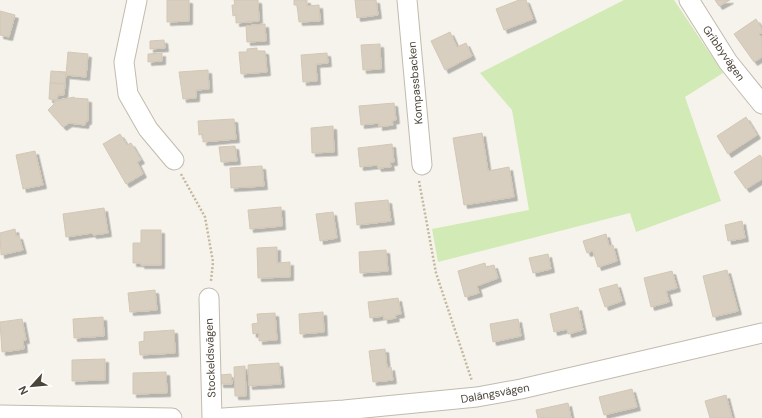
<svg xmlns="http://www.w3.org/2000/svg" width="762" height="418" font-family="'DM Sans',sans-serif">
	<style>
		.green { fill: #d2eab5 }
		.building { fill: #d8cfc1; stroke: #d3c7b4; filter: url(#shadow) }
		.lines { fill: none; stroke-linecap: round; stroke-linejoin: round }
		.minor-casing { stroke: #c2bbae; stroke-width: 21 }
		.path { stroke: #c4b79f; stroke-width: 2.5; stroke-dasharray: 2 2; stroke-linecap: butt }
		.minor { stroke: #fff; stroke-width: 19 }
		.labels { text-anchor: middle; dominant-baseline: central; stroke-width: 3; stroke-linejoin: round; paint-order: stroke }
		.street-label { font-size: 11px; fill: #4b4439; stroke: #fff }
	</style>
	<defs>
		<filter id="shadow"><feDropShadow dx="3.5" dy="3.5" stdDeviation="0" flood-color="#0004"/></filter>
	</defs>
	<rect width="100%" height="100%" fill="#f6f3ec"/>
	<path class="green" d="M624 0H674L723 73 685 97 721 201 636 232 630 213 438 262 432 229 529 210 512 110 480 73Z"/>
	<g class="building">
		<path d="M167 0H189V21L167 22Z"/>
		<path d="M234 0H258L259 21 236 23V15L233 16 232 5H235Z"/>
		<path d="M294 0H307V6L319 5 320 21 299 22 297 5H294Z"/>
		<path d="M355 0H376L378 15 357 18Z"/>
		<path d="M519 0H526L533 19 504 30 496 9Z"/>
		<path d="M715 0H730L719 6Z"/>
		<path d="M0 11 15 15 9 37 0 35Z"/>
		<path d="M756 19 762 29V33L759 34 762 38V57L754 62 734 34Z"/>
		<path d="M265 24 266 41 247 42 246 26Z"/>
		<path d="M450 32 457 47 466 43 472 56 445 70 431 41Z"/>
		<path d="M164 40 165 48 150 49V41Z"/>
		<path d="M380 44 381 69 363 70 361 45Z"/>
		<path d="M257 48V51H265L267 72 241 74 239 52H247V49Z"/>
		<path d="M68 52 88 54 86 77 66 75Z"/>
		<path d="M162 53V61L148 62V54Z"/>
		<path d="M327 53 328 63 316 64 317 81 303 82 301 55Z"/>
		<path d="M208 70 209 89 196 90V98L183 99 179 72Z"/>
		<path d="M51 71 66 72 65 84 50 83Z"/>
		<path d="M50 83 65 84 64 95H58L57 100 49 99Z"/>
		<path d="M74 97V98L88 99V121H86L85 125 69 123 63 127 48 110 55 103V101Z"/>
		<path d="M394 103 396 120 392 121 393 125 379 127V123L361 125 359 106Z"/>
		<path d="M746 117 757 135 728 154 717 136Z"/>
		<path d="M234 119 236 139 203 142V134L199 135 198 121Z"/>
		<path d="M333 126 334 152 312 153 311 128Z"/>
		<path d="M482 133 488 171 509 167 514 197 464 205 453 138Z"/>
		<path d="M120 134 127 145 131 143 141 160 137 162 143 174 126 184 103 144Z"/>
		<path d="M392 144 394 162H390L391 167 378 168 377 165 360 167 358 148Z"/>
		<path d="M235 146 237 161 221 162 219 147Z"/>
		<path d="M35 151 43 185 23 189 16 155Z"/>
		<path d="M760 155 762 158V179L746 189 734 172Z"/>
		<path d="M262 166 264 186 231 188 230 168Z"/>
		<path d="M388 200 391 221 357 225 355 203Z"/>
		<path d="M281 207 282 226 250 229 248 210Z"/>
		<path d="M104 208 108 233 93 235 92 233 66 237 63 214Z"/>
		<path d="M333 212 337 238 320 241 316 214Z"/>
		<path d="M742 221 745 238 728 241 725 225Z"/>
		<path d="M15 229 16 236H19L23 250 1 255 0 233Z"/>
		<path d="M141 230H161V265H141V263H133V243H141Z"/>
		<path d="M606 234 609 246 613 245 617 261 598 267 593 251 587 253 583 241Z"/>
		<path d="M277 247V263L290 262V277L258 278 257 248Z"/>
		<path d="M386 250 388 271 360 273 359 252Z"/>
		<path d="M548 254 551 269 533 273 529 258Z"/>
		<path d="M485 263 486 267 494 265 498 278 477 286 479 293 465 297 458 271Z"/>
		<path d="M727 270 738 311 713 317 703 276Z"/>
		<path d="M672 271 677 288 666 291 669 302 651 307 644 278Z"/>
		<path d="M617 284 622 301 605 307 599 289Z"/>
		<path d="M155 290 157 310 130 312 128 293Z"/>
		<path d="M398 298 401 314 395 315 396 318 384 320V316L370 318 368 302Z"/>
		<path d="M578 307 583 330 568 334 567 329 554 332 550 314Z"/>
		<path d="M323 312 324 332 300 334 299 314Z"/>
		<path d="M275 313 277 340 259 341V333L253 334 252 324 258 323 257 314Z"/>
		<path d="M103 317 104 336 74 338 73 319Z"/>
		<path d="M22 319 26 340H23L24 349 2 352 0 322Z"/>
		<path d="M518 319 521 336 493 342 490 324Z"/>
		<path d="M174 330 175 353 140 355 139 342 144 341V332Z"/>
		<path d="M385 349 387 368 391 367 393 380 373 382 369 351Z"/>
		<path d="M105 359V380L72 381V360Z"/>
		<path d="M279 363 281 384 249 386 248 365Z"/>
		<path d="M245 366 246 396H235L234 367Z"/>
		<path d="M166 372 167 393 133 394V373Z"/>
		<path d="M231 374 232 384H220V375Z"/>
		<path d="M632 389 637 407 604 415 599 397Z"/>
		<path d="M726 395 732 418H710L705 401Z"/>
		<path d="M568 403 571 418H538L536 410Z"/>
	</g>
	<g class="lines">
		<defs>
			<g id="minor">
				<path d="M137 0 124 62 128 94 148 129 174 160"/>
				<path d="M407 0 422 165"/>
				<path d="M689 0 728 62 762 104"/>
				<path d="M209 298 212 418"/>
				<path d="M0 415 172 418"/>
				<path d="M223 418 344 410 477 397 521 389 762 333"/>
			</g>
		</defs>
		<use href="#minor" class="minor-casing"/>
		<g class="path">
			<path d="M181 174 205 217 213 262 211 281"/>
			<path d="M419 181 436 273 472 381"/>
		</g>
		<use href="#minor" class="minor"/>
	</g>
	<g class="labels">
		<g class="street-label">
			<text transform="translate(724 53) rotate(55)">Gribbyvägen</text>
			<text transform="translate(415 83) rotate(-95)">Kompassbacken</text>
			<text transform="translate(210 358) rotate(-92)">Stockeldsvägen</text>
			<text transform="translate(495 393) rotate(-10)">Dalängsvägen</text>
		</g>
	</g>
	<g transform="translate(32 386) rotate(243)" stroke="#ffffff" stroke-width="3" paint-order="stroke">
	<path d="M0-3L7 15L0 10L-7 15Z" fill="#4b4439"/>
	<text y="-6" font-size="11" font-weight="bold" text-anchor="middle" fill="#4b4439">N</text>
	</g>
</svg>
